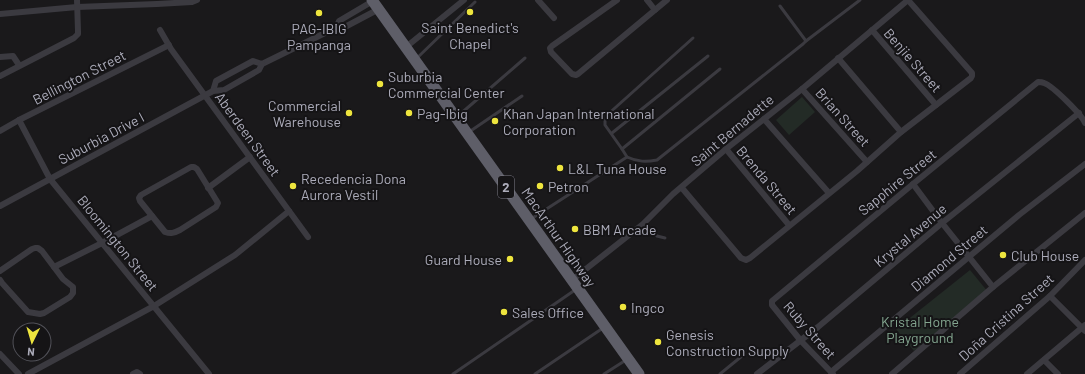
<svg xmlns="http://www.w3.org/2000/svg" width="1085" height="374" font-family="Barlow,sans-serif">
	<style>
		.green { fill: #232b26 }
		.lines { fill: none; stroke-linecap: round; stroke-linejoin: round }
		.service { stroke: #3b3a40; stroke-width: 3 }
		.minor { stroke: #3b3a40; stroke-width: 6 }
		.trunk { stroke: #5e5e68; stroke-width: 11 }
		.poi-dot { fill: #eee53e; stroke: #151416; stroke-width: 1.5 }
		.labels { text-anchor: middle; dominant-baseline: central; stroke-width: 4; stroke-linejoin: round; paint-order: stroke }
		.shield { fill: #151416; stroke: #7f7e89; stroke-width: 1 }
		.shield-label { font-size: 13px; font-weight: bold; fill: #acacba }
		.poi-label { font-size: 14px; fill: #acacba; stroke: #151416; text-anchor: start }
		.street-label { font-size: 14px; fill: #acacba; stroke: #151416 }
		.park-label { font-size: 14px; fill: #83a58f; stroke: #151416 }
	</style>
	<rect width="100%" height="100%" fill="#1a191b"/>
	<g class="green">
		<path d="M802 97 815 112 789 135 776 120Z"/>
		<path d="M970 270 988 292 914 351 896 329Z"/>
	</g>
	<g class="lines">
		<g class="service">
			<path d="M806 41 860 0"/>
			<path d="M417 58 475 2"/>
			<path d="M458 116 525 58"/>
			<path d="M469 132 522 96"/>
			<path d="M612 133 708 56"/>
			<path d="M622 149 605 125V121L606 116 693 38"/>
			<path d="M627 157 622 149 720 69"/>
			<path d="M531 219 627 157C638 162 646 162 657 160L803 44 806 41 780 6"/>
			<path d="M643 224 657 236 665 238"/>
			<path d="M453 374 575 290"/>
			<path d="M535 374 603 328"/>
			<path d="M604 374 626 360"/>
			<path d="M720 374 742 356"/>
		</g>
		<g class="minor">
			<path d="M538 0 554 18"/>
			<path d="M617 0 552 46 550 48 551 52 572 74 576 75 578 74 667 0"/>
			<path d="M647 0 655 10"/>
			<path d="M0 14 77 7 157 4 192 2 197 0"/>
			<path d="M337 26 343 28 379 9"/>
			<path d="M160 30 171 49 308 237"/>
			<path d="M872 30 936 105"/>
			<path d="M406 47 464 0"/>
			<path d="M0 57 13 56 19 65"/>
			<path d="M838 58 901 132"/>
			<path d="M0 76 74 38 78 34V31L77 0"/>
			<path d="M802 89 867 162"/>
			<path d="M213 91 216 81 253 61 262 64 327 32 337 26 339 21 373 1"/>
			<path d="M764 119 829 193"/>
			<path d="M19 120 50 179 209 374"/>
			<path d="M0 131 19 120 169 45"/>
			<path d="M726 149 789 225"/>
			<path d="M191 167H194L197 169 218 203 216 207 180 230C174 233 171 234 165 232L140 201 139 198 141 195Z"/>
			<path d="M913 184 942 223 993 287"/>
			<path d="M208 188 250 157"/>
			<path d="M682 188 741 258 746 260 750 258 857 171 901 132 971 78 972 76V73L908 0"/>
			<path d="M0 206 213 91 224 90 259 70 262 64"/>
			<path d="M54 267 102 243 152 216"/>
			<path d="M0 271 32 249 35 248H38L42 251 63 279 73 287V293L70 297 44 313 40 314 28 312 2 283 0 280"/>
			<path d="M572 280 643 224 673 194 726 149 802 89 908 0"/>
			<path d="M1050 296 1085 331"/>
			<path d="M0 354 19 374"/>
			<path d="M1044 360 1058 374"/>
			<path d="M831 372 1019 215 1085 164"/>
			<path d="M28 374 154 306 235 255 289 211"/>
			<path d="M133 374 137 372 140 374"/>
			<path d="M757 374 818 327 942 223 1079 113"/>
			<path d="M833 374 801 341 772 305V301L913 184 1038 82C1041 82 1042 82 1044 83 1053 86 1082 115 1085 123"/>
			<path d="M892 374 993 287 1085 213"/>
			<path d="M960 374 1050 296 1085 260"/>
			<path d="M1027 374 1085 325"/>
		</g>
		<path class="trunk" d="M372 0 639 374"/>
	</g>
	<g class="poi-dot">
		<circle cx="470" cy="12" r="4"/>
		<circle cx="319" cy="13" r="4"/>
		<circle cx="380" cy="84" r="4"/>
		<circle cx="349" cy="113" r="4"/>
		<circle cx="409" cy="113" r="4"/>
		<circle cx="495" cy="121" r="4"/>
		<circle cx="560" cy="168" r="4"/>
		<circle cx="293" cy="186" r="4"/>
		<circle cx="540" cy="186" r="4"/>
		<circle cx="575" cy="229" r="4"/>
		<circle cx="1003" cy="255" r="4"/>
		<circle cx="510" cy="259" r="4"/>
		<circle cx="623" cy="307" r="4"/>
		<circle cx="504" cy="312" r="4"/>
		<circle cx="658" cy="342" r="4"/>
	</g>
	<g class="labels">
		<rect class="shield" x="498" y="176" width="16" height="22" rx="3"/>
		<g class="shield-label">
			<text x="506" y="187">2</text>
		</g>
		<g class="poi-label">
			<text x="470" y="27" text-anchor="middle">Saint Benedict's<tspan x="470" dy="16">Chapel</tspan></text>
			<text x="319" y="28" text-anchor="middle">PAG-IBIG<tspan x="319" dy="16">Pampanga</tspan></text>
			<text x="388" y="76">Suburbia<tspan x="388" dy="16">Commercial Center</tspan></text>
			<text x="341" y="105" text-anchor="end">Commercial<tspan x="341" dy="16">Warehouse</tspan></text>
			<text x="417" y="113">Pag-Ibig</text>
			<text x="503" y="113">Khan Japan International<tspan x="503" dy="16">Corporation</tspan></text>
			<text x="568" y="168">L&amp;L Tuna House</text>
			<text x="301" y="178">Recedencia Dona<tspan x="301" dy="16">Aurora Vestil</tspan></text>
			<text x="548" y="186">Petron</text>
			<text x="583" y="229">BBM Arcade</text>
			<text x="1011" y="255">Club House</text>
			<text x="502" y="259" text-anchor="end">Guard House</text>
			<text x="631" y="307">Ingco</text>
			<text x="512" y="312">Sales Office</text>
			<text x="666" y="334">Genesis<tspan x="666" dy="16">Construction Supply</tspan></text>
		</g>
		<g class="street-label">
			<text transform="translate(913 60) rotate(49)">Benjie Street</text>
			<text transform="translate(79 77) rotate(-27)">Bellington Street</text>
			<text transform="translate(843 117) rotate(48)">Brian Street</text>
			<text transform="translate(732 130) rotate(-40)">Saint Bernadette</text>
			<text transform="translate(248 134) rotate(54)">Aberdeen Street</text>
			<text transform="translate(101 138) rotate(-28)">Suburbia Drive I</text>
			<text transform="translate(767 180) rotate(50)">Brenda Street</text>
			<text transform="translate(897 182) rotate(-39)">Sapphire Street</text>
			<text transform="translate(910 235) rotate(-40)">Krystal Avenue</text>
			<text transform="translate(559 237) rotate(55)">MacArthur Highway</text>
			<text transform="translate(118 243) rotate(51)">Bloomington Street</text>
			<text transform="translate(949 258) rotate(-40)">Diamond Street</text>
			<text transform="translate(1006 317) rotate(-42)">Doña Cristina Street</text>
			<text transform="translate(810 330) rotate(49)">Ruby Street</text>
		</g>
		<g class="park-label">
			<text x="920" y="321">Kristal Home<tspan x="920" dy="16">Playground</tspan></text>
		</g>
	</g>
	<g transform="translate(32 342) rotate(185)"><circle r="19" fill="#151416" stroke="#515158"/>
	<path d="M0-3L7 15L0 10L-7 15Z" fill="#eee53e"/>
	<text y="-6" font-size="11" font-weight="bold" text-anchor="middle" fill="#acacba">N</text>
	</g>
</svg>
